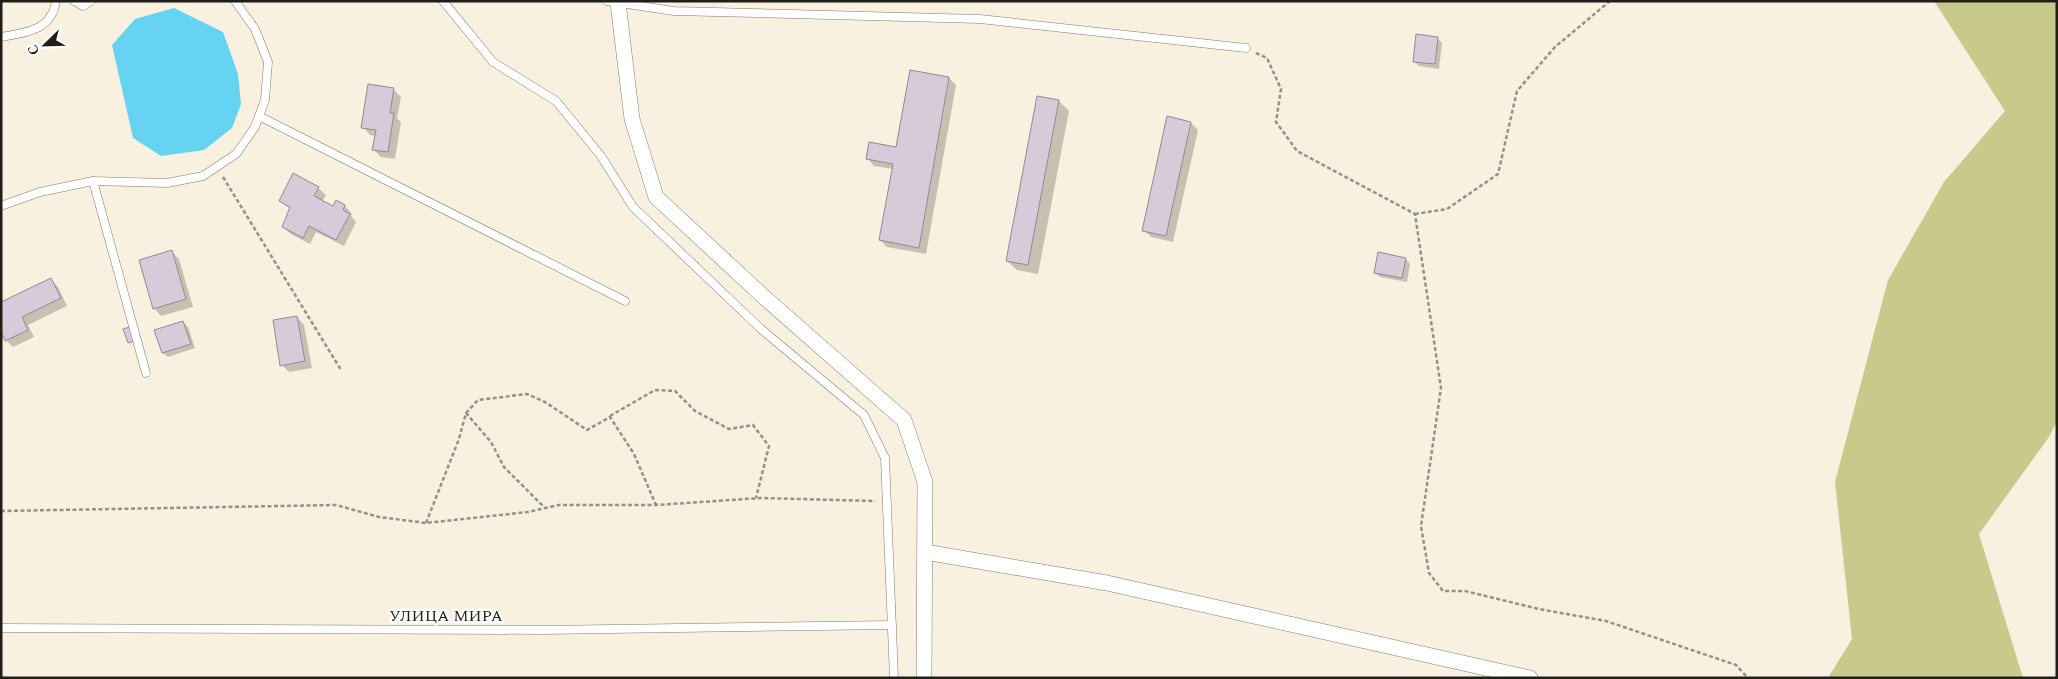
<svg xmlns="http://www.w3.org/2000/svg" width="2058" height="679" font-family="Spectral,serif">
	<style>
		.green { fill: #c7ca8a }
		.water { fill: #67d3f3 }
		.shadow { fill: #0003 }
		.building { fill: #d7cbd9; stroke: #948895 }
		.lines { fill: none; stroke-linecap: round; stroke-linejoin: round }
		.lane-casing { stroke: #817b6c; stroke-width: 9 }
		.street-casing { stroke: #817b6c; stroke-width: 16 }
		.path { stroke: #969185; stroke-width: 2.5; stroke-dasharray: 4 2.5; stroke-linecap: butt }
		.lane { stroke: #fff; stroke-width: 8 }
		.street { stroke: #fff; stroke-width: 15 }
		.labels { text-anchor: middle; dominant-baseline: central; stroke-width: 4.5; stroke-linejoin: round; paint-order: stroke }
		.street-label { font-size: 16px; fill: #201e18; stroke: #fff }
	</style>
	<rect width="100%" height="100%" fill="#f8f1e0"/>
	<path class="green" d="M1934 1H2057V421L2049 437 1979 534 2023 678H1828L1852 639 1835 482 1888 280 1944 182 2005 111Z"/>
	<path class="water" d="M174 8 223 32 238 74 241 104 232 128 204 150 161 156 133 138 112 45 135 19Z"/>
	<g class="shadow">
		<path d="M1437 38 1442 43 1439 69 1419 66 1414 61Z"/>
		<path d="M949 78 956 85 926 254 887 247 880 240 893 169 874 166 867 158 897 148Z"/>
		<path d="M393 89 401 97 397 118 401 122 395 159 381 157 374 150 376 136 370 135 363 127Z"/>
		<path d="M1038 98 1059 101 1069 111 1038 274 1017 270 1007 261Z"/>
		<path d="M1191 123 1198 130 1173 242 1151 237 1144 230Z"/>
		<path d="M318 188 326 195 322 202 334 207 336 202 345 206 352 214 351 216 356 222 344 246 316 232 310 244 291 234 283 227 290 209 280 201Z"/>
		<path d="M172 252 179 259 193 307 161 316 154 308Z"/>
		<path d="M1406 259 1410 264 1407 282 1380 277 1375 273Z"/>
		<path d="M51 280 58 287 67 306 28 325 34 337 13 347 6 340 1 330Z"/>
		<path d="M297 317 304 325 312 368 289 372 282 365Z"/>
		<path d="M183 322 188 327 195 348 168 357 163 353Z"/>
	</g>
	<g class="building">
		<path d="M1416 34 1438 37 1435 64 1413 62Z"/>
		<path d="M910 70 949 77 919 248 879 240 893 164 866 159 869 142 896 147Z"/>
		<path d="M368 84 394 88 390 113H394L388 152 372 150 376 130 361 128Z"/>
		<path d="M1037 96 1059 100 1028 265 1006 261Z"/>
		<path d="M1167 116 1191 122 1166 236 1142 231Z"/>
		<path d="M293 173 319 187 314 196 333 206 336 200 345 205 343 210 350 214 336 240 309 226 303 238 282 227 290 207 279 201Z"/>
		<path d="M172 250 186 299 153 309 139 260Z"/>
		<path d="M1378 252 1406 258 1402 278 1374 273Z"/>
		<path d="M51 278 61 298 22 317 28 330 5 341 1 332V302Z"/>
		<path d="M297 316 305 361 280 366 273 320Z"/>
		<path d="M183 321 191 344 162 353 154 330Z"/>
		<path d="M130 327 135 341 128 343 123 329Z"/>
	</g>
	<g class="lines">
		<defs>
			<g id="lane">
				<path d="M74 1 83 6 91 1"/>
				<path d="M443 1 493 62 556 101 601 156 633 207 761 329 864 415 885 458 894 678"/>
				<path d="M607 1 674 11 980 19 1246 48"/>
				<path d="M1 37C26 33 52 30 56 1"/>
				<path d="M259 116 625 301"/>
				<path d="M93 181 146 373"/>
				<path d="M1 206 40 192 93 181 167 183 203 176 236 154 255 127 265 100 268 62 255 29 235 1"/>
				<path d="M1 628 543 630 892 625"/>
			</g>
			<g id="street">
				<path d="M618 3 632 119 656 197 765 298 904 420 925 482 924 678"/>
				<path d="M925 552 1107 583 1530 678"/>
			</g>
		</defs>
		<use href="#lane" class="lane-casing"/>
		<use href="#street" class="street-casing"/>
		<g class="path">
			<path d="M1256 53 1267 58 1281 89 1276 122 1297 151 1415 214 1441 388 1421 526 1429 573 1443 591H1465L1539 609 1606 621 1736 665 1748 678"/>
			<path d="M223 177 341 370"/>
			<path d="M1415 214 1447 209 1498 174 1517 91 1555 47 1610 1"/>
			<path d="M466 413 478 400 527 394 545 402 587 430 610 417 634 454 656 505"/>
			<path d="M610 416 655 390 675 391 695 411 729 429 753 425 769 446 756 498"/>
			<path d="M1 511 336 505 379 517 426 523 528 512 559 505H656L761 498 875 501"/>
			<path d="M426 523 459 439 466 413 491 442 504 467 545 508"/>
		</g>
		<use href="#lane" class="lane"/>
		<use href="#street" class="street"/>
	</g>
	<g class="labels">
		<g class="street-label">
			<text x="446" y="616">УЛИЦА МИРА</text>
		</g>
	</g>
	<rect width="2058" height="679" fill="none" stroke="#201e18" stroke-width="5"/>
	<g transform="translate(45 45) rotate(247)" stroke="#ffffff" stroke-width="4" paint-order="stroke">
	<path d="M0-4L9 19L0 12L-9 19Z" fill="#201e18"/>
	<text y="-8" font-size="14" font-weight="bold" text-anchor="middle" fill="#201e18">С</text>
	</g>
</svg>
